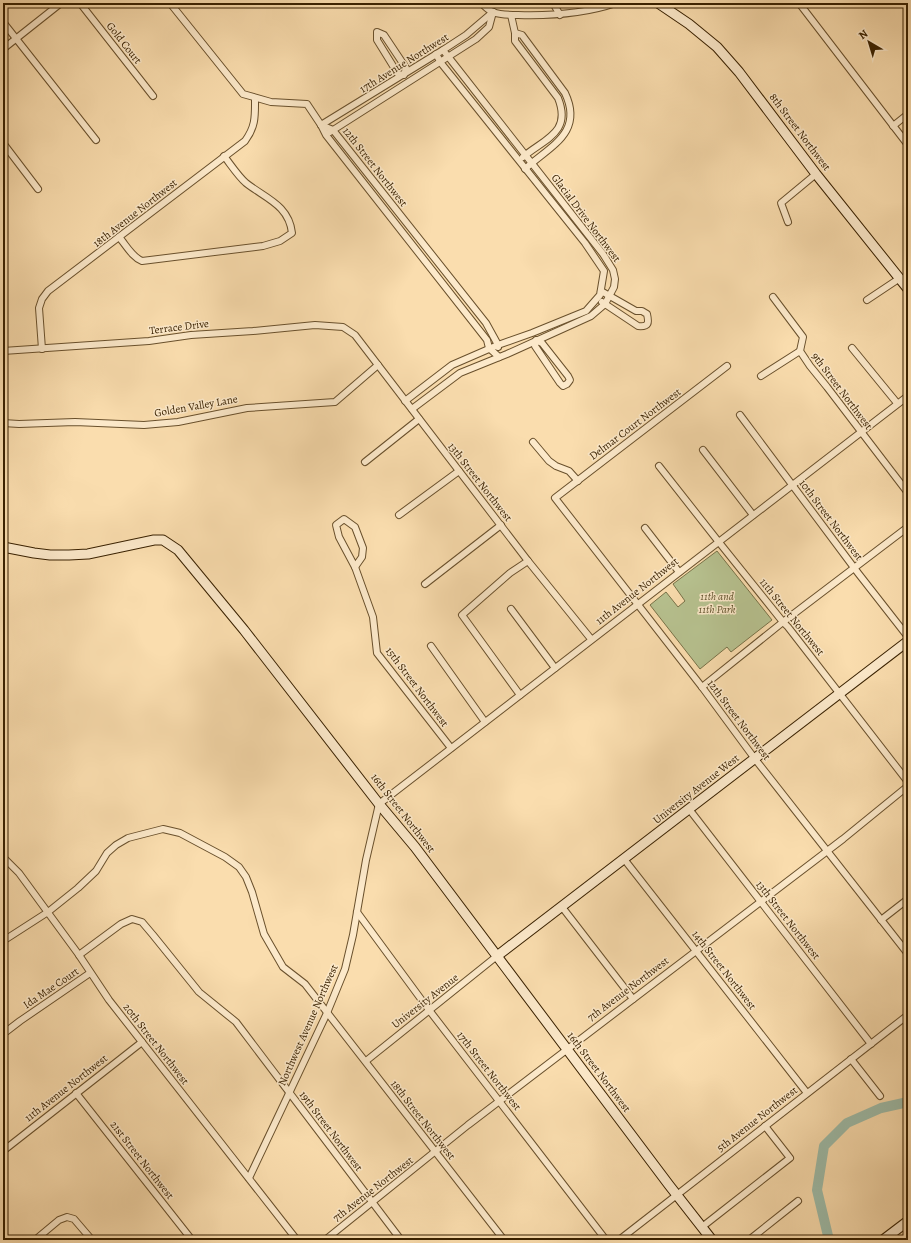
<svg xmlns="http://www.w3.org/2000/svg" width="911" height="1243" font-family="Alegreya,serif">
	<style>
		.green { fill: #b7c290; stroke: #787248 }
		.lines { fill: none; stroke-linecap: round; stroke-linejoin: round }
		.river { stroke: #9ebca9; stroke-width: 10 }
		.street-casing { stroke: #69502c; stroke-width: 8 }
		.secondary-casing { stroke: #392100; stroke-width: 11 }
		.street { stroke: #fce9ca; stroke-width: 6 }
		.secondary { stroke: #fce9ca; stroke-width: 9 }
		.labels { text-anchor: middle; dominant-baseline: central; stroke-width: 3; stroke-linejoin: round; paint-order: stroke }
		.street-label { font-size: 11px; fill: #392100; stroke: #fce9ca }
		.park-label { font-size: 11px; font-style: italic; fill: #5f512b; stroke: #fce9ca }
	</style>
	<rect width="100%" height="100%" fill="#faddae"/>
	<filter id="stains"><feTurbulence type="fractalNoise" baseFrequency=".005" numOctaves="4"/><feColorMatrix values="0 0 0 0 .2 0 0 0 0 .09 0 0 0 0 .02 0 0 0 .5 -.17"/></filter>
	<radialGradient id="worn" r=".72"><stop offset=".6" stop-color="#630" stop-opacity="0"/><stop offset="1" stop-color="#630" stop-opacity=".3"/></radialGradient>
	<path class="green" d="M717 551 772 620 731 652 727 647 700 669 650 605 666 592 678 607 685 601 673 584Z"/>
	<g class="lines">
		<path class="river" d="M829 1240 817 1190 824 1146 847 1123 881 1108 908 1102"/>
		<defs>
			<g id="street">
				<path d="M80 3 153 96"/>
				<path d="M170 3 243 94 271 102 307 104 321 125 326 135 487 340 489 348 499 357"/>
				<path d="M481 3C485 6 489 11 493 12 500 15 511 15 518 15 552 16 584 14 616 3"/>
				<path d="M553 3 560 15"/>
				<path d="M799 3 908 145"/>
				<path d="M511 15 515 33V41L558 98C572 133 544 139 523 157"/>
				<path d="M3 22 96 140"/>
				<path d="M377 32 384 35 406 68 404 75 398 74 377 40Z"/>
				<path d="M515 33 522 35 565 93C584 133 550 146 525 169"/>
				<path d="M3 49 61 3"/>
				<path d="M321 125 333 130 486 323 497 343 498 347"/>
				<path d="M321 125 443 50 466 35 493 12"/>
				<path d="M893 126 908 114"/>
				<path d="M330 132 476 39 489 27 493 12"/>
				<path d="M3 143 38 189"/>
				<path d="M788 222 781 203 816 174"/>
				<path d="M119 237C126 245 132 257 142 261L263 246 280 241 292 233C289 205 265 198 246 183 238 176 231 165 224 156"/>
				<path d="M601 291 636 311H642L647 314C649 323 649 327 638 326L602 302"/>
				<path d="M773 297 803 337 800 351 810 366 827 387 908 493"/>
				<path d="M867 300 900 278"/>
				<path d="M536 340 542 343 568 376 570 380 567 384 563 386 560 383 535 346Z"/>
				<path d="M852 348 897 403"/>
				<path d="M42 349 39 308 42 299 48 291 245 141C256 126 255 116 255 98"/>
				<path d="M3 351 149 341 191 335 253 331 315 325 343 327 355 335 528 561 591 639"/>
				<path d="M727 366 555 498 702 687 755 759 908 954"/>
				<path d="M761 376 800 351"/>
				<path d="M405 401 452 365 498 345 532 333 586 311 600 295 604 271 585 243 441 63 436 54"/>
				<path d="M412 409 460 373 507 354 591 316 605 304 614 287 615 279 613 270 603 254 443 50"/>
				<path d="M740 415 858 573 908 637"/>
				<path d="M3 423 19 424 75 422 144 425 178 422 247 408 335 402 378 365"/>
				<path d="M533 442 549 461 556 466 569 471 578 481"/>
				<path d="M703 450 753 515"/>
				<path d="M365 462 419 419"/>
				<path d="M659 466 718 541 783 622 788 627 908 782"/>
				<path d="M399 515 459 471"/>
				<path d="M344 519 355 527 363 548 362 557 355 567 339 537 336 525Z"/>
				<path d="M645 528 679 572"/>
				<path d="M355 567 373 617 377 653 451 748"/>
				<path d="M425 584 501 525"/>
				<path d="M511 609 555 668"/>
				<path d="M431 646 485 722"/>
				<path d="M702 687 783 622 908 527"/>
				<path d="M520 695 462 615 510 573 528 561"/>
				<path d="M689 809 871 1044"/>
				<path d="M3 859H5L19 873 79 955 109 1000 297 1240"/>
				<path d="M624 859 807 1093"/>
				<path d="M562 907 633 999"/>
				<path d="M357 912 429 1010 606 1240"/>
				<path d="M881 920 908 899"/>
				<path d="M3 941 48 912 78 888 96 871 107 853 116 845 128 838 163 829 180 833 225 857 239 867 246 877 252 892 264 934 283 967 305 984 504 1240"/>
				<path d="M79 955 121 924 132 919 142 922 153 935 199 992 236 1022 401 1240"/>
				<path d="M3 1034 20 1021 90 973"/>
				<path d="M851 1059 880 1096"/>
				<path d="M366 1061 497 956"/>
				<path d="M76 1093 192 1240"/>
				<path d="M3 1151 142 1042"/>
				<path d="M249 1178 327 1013 345 969 353 935 366 860 379 804 908 396"/>
				<path d="M702 1227 790 1158 765 1126"/>
				<path d="M35 1240 59 1220 67 1217 74 1219 92 1240"/>
				<path d="M325 1240 468 1125 843 839 908 786"/>
				<path d="M619 1240 908 1015"/>
				<path d="M749 1240 798 1201"/>
			</g>
			<g id="secondary">
				<path d="M658 3 689 24 717 47 739 72 816 174 908 289"/>
				<path d="M3 547 34 553 50 555H69L88 554 154 540H163L178 550 244 630 379 804 415 847 669 1185 712 1240"/>
				<path d="M497 956 908 641"/>
				<path d="M883 1240 908 1221"/>
			</g>
		</defs>
		<use href="#street" class="street-casing"/>
		<use href="#secondary" class="secondary-casing"/>
		<use href="#street" class="street"/>
		<use href="#secondary" class="secondary"/>
	</g>
	<g class="labels">
		<g class="street-label">
			<text transform="translate(124 43) rotate(52)">Gold Court</text>
			<text transform="translate(404 63) rotate(-32)">17th Avenue Northwest</text>
			<text transform="translate(800 132) rotate(53)">8th Street Northwest</text>
			<text transform="translate(375 167) rotate(52)">12th Street Northwest</text>
			<text transform="translate(135 213) rotate(-38)">18th Avenue Northwest</text>
			<text transform="translate(586 218) rotate(53)">Glacial Drive Northwest</text>
			<text transform="translate(179 327) rotate(-7)">Terrace Drive</text>
			<text transform="translate(842 391) rotate(53)">9th Street Northwest</text>
			<text transform="translate(196 406) rotate(-10)">Golden Valley Lane</text>
			<text transform="translate(635 424) rotate(-37)">Delmar Court Northwest</text>
			<text transform="translate(480 482) rotate(52)">13th Street Northwest</text>
			<text transform="translate(831 520) rotate(53)">10th Street Northwest</text>
			<text transform="translate(637 591) rotate(-38)">11th Avenue Northwest</text>
			<text transform="translate(792 617) rotate(51)">11th Street Northwest</text>
			<text transform="translate(417 687) rotate(53)">15th Street Northwest</text>
			<text transform="translate(739 720) rotate(53)">12th Street Northwest</text>
			<text transform="translate(696 789) rotate(-38)">University Avenue West</text>
			<text transform="translate(403 813) rotate(52)">16th Street Northwest</text>
			<text transform="translate(788 920) rotate(52)">13th Street Northwest</text>
			<text transform="translate(724 970) rotate(52)">14th Street Northwest</text>
			<text transform="translate(51 988) rotate(-34)">Ida Mae Court</text>
			<text transform="translate(628 989) rotate(-37)">7th Avenue Northwest</text>
			<text transform="translate(425 1001) rotate(-38)">University Avenue</text>
			<text transform="translate(308 1025) rotate(-66)">Northwest Avenue Northwest</text>
			<text transform="translate(156 1044) rotate(52)">20th Street Northwest</text>
			<text transform="translate(489 1071) rotate(52)">17th Street Northwest</text>
			<text transform="translate(599 1072) rotate(53)">16th Street Northwest</text>
			<text transform="translate(66 1088) rotate(-38)">11th Avenue Northwest</text>
			<text transform="translate(757 1119) rotate(-38)">5th Avenue Northwest</text>
			<text transform="translate(423 1120) rotate(52)">18th Street Northwest</text>
			<text transform="translate(331 1131) rotate(53)">19th Street Northwest</text>
			<text transform="translate(142 1160) rotate(52)">21st Street Northwest</text>
			<text transform="translate(373 1189) rotate(-38)">7th Avenue Northwest</text>
		</g>
		<g class="park-label">
			<text x="717" y="596">11th and<tspan x="717" dy="13">11th Park</tspan></text>
		</g>
	</g>
	<rect width="911" height="1243" fill="none" stroke="#faddae" stroke-width="16"/>
	<rect x="4" y="4" width="903" height="1235" fill="none" stroke="#392100" stroke-width="2"/>
	<rect x="8" y="8" width="895" height="1227" fill="none" stroke="#392100"/>
	<g transform="translate(869 42) rotate(322)" stroke="#fce9ca" stroke-width="3" paint-order="stroke">
	<path d="M0-3L7 15L0 10L-7 15Z" fill="#392100"/>
	<text y="-6" font-size="11" font-weight="bold" text-anchor="middle" fill="#392100">N</text>
	</g>
	<rect width="100%" height="100%" filter="url(#stains)"/>
	<rect width="100%" height="100%" fill="url(#worn)"/>
</svg>
